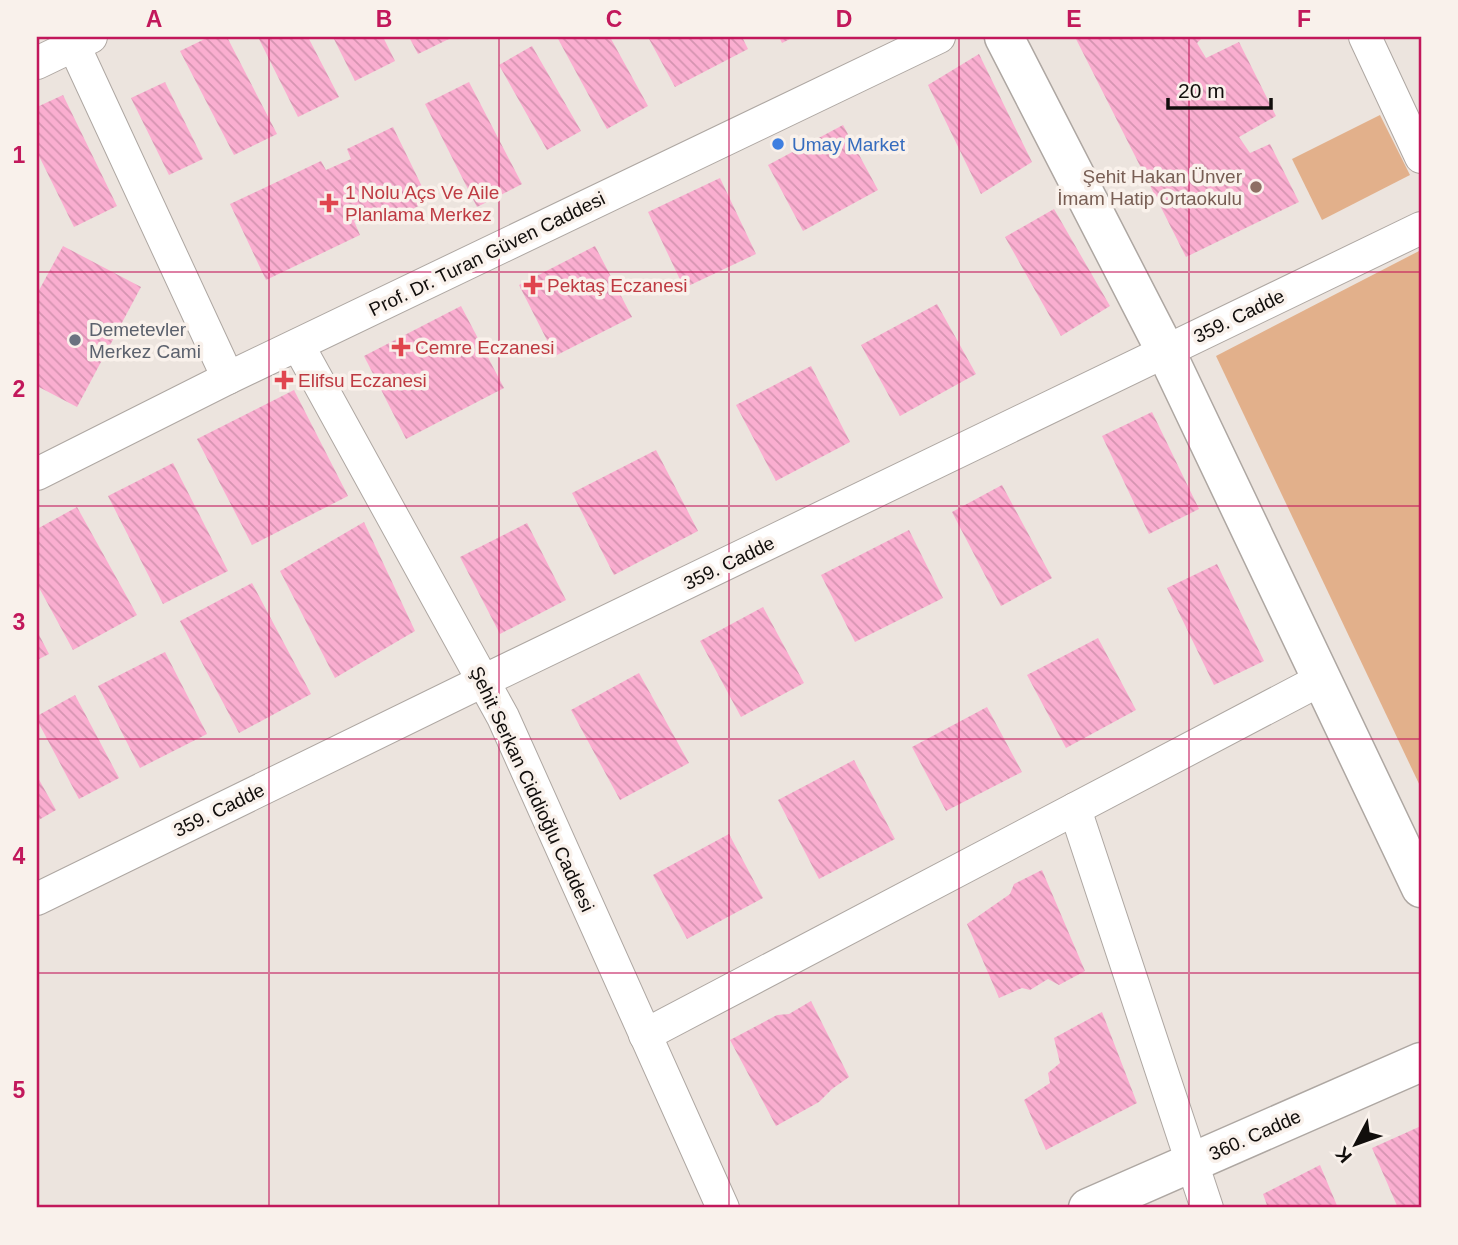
<svg xmlns="http://www.w3.org/2000/svg" width="1458" height="1245" font-family="Arial,sans-serif">
	<style>
		.green { fill: #e2b08b }
		.building { fill: url(#building-back-hatch) }
		.lines { fill: none; stroke-linecap: round; stroke-linejoin: round }
		.minor-casing { stroke: #aea7a2; stroke-width: 34 }
		.tertiary-casing { stroke: #aea7a2; stroke-width: 41 }
		.minor { stroke: #fff; stroke-width: 32 }
		.tertiary { stroke: #fff; stroke-width: 38 }
		.grid { fill: none; stroke: #c2185b; stroke-width: 2; stroke-opacity: 0.55 }
		.shop-dot { fill: #3f7fe0; stroke: #f9f1eb; stroke-width: 2.5 }
		.education-dot { fill: #8d6e63; stroke: #f9f1eb; stroke-width: 2.5 }
		.health-dot { fill: #e0444e; stroke: #f9f1eb; stroke-width: 2.5 }
		.worship-dot { fill: #6b7280; stroke: #f9f1eb; stroke-width: 2.5 }
		.labels { text-anchor: middle; dominant-baseline: central; stroke-width: 7; stroke-linejoin: round; paint-order: stroke }
		.shop-label { font-size: 19px; fill: #366cbe; stroke: #f9f1eb; text-anchor: start }
		.education-label { font-size: 19px; fill: #785e54; stroke: #f9f1eb; text-anchor: end }
		.health-label { font-size: 19px; fill: #be3a42; stroke: #f9f1eb; text-anchor: start }
		.street-label { font-size: 19px; fill: #110e0c; stroke: #f9f1eb }
		.worship-label { font-size: 19px; fill: #5b616d; stroke: #f9f1eb; text-anchor: start }
		.neatline { fill: none; stroke: #c2185b; stroke-width: 2.5 }
		.grid-label { font-size: 23px; text-anchor: middle; font-weight: bold; fill: #c2185b }
	</style>
	<defs>
		<pattern id="building-back-hatch" width="6" height="6" patternUnits="userSpaceOnUse" patternTransform="scale(1.75)"><rect width="6" height="6" fill="#faaed0"/><path d="M-1 5l2 2M0 0l6 6M5-1l2 2" fill="none" stroke="#d594b1"/></pattern>
	</defs>
	<rect width="100%" height="100%" fill="#ece4de"/>
	<g class="green">
		<path d="M1380 115 1410 175 1322 220 1292 159Z"/>
		<path d="M1421 250V788L1216 356Z"/>
	</g>
	<g class="building">
		<path d="M209 37H227L277 134 234 155 180 51Z"/>
		<path d="M258 37H308L339 97 298 117Z"/>
		<path d="M333 37H383L395 61 355 81Z"/>
		<path d="M409 37H453L418 54Z"/>
		<path d="M557 37H610L648 106 607 129Z"/>
		<path d="M648 37H742L748 49 675 87Z"/>
		<path d="M779 37H794L782 43Z"/>
		<path d="M1075 37H1203L1197 43 1206 58 1239 42 1276 116 1239 137 1250 153 1270 144 1299 202 1186 257Z"/>
		<path d="M532 46 581 131 547 150 499 65Z"/>
		<path d="M979 54 1032 162 981 194 928 85Z"/>
		<path d="M165 82 203 159 169 175 131 98Z"/>
		<path d="M469 82 522 184 477 207 425 104Z"/>
		<path d="M63 95 117 206 74 227 37 152V107Z"/>
		<path d="M843 125 878 190 803 231 768 165Z"/>
		<path d="M393 127 429 201 381 224 375 211 354 221 360 235 266 280 230 204 321 161 326 170 351 159 347 149Z"/>
		<path d="M720 178 756 254 684 288 648 212Z"/>
		<path d="M1054 209 1110 306 1061 336 1005 237Z"/>
		<path d="M63 246 141 287 77 407 37 386V294Z"/>
		<path d="M595 246 632 317 555 356 519 285Z"/>
		<path d="M937 304 976 374 900 416 861 345Z"/>
		<path d="M461 306 504 388 406 439 364 356Z"/>
		<path d="M811 366 850 442 776 481 736 405Z"/>
		<path d="M294 390 348 496 252 545 197 439Z"/>
		<path d="M1152 412 1199 509 1149 534 1102 436Z"/>
		<path d="M656 450 698 531 614 575 572 493Z"/>
		<path d="M173 463 228 571 163 604 108 496Z"/>
		<path d="M1002 485 1052 578 1001 606 952 512Z"/>
		<path d="M77 507 137 615 73 650 37 584V529Z"/>
		<path d="M364 522 415 631 335 678 280 571Z"/>
		<path d="M527 523 566 600 500 634 460 557Z"/>
		<path d="M909 530 943 598 855 642 821 575Z"/>
		<path d="M1217 564 1264 661 1214 685 1167 588Z"/>
		<path d="M252 583 311 694 239 733 180 621Z"/>
		<path d="M763 607 804 683 741 717 700 641Z"/>
		<path d="M37 631 49 654 37 660Z"/>
		<path d="M1098 638 1136 710 1066 748 1027 675Z"/>
		<path d="M165 652 207 734 140 768 98 686Z"/>
		<path d="M639 673 689 763 620 800 571 710Z"/>
		<path d="M75 695 119 778 79 799 37 720V716Z"/>
		<path d="M987 707 1022 772 946 811 912 747Z"/>
		<path d="M854 760 895 839 819 879 778 800Z"/>
		<path d="M37 776 56 810 37 821Z"/>
		<path d="M729 834 763 898 687 939 653 875Z"/>
		<path d="M1042 870 1085 971 1059 985 1048 979 1030 990 1022 988 999 998 967 924 1010 894 1014 884Z"/>
		<path d="M811 1001 849 1077 832 1089 819 1102 776 1126 730 1040 777 1015 789 1014Z"/>
		<path d="M1102 1012 1137 1103 1046 1150 1024 1100 1050 1083 1048 1073 1060 1063 1054 1038Z"/>
		<path d="M1421 1126V1208H1398L1372 1148Z"/>
		<path d="M1320 1165 1338 1208H1268L1263 1194Z"/>
	</g>
	<g class="lines">
		<defs>
			<g id="minor">
				<path d="M70 37 228 378"/>
				<path d="M1365 37 1421 157"/>
				<path d="M37 63 91 37"/>
				<path d="M298 345 503 717 723 1208"/>
				<path d="M37 474 228 378 939 37"/>
				<path d="M1075 809 1207 1208"/>
				<path d="M37 899 483 681 1421 228"/>
				<path d="M645 1035 1322 679"/>
			</g>
			<g id="tertiary">
				<path d="M1004 37 1166 352 1421 888"/>
				<path d="M1088 1208 1421 1062"/>
			</g>
		</defs>
		<use href="#minor" class="minor-casing"/>
		<use href="#tertiary" class="tertiary-casing"/>
		<use href="#minor" class="minor"/>
		<use href="#tertiary" class="tertiary"/>
	</g>
	<path class="grid" d="M269 37V1208M499 37V1208M729 37V1208M959 37V1208M1189 37V1208M37 272H1421M37 506H1421M37 739H1421M37 973H1421"/>
	<circle class="shop-dot" cx="778" cy="144" r="7"/>
	<circle class="education-dot" cx="1256" cy="187" r="7"/>
	<g class="health-dot">
		<path d="M325.5 192.5h7v7h7v7h-7v7h-7v-7h-7v-7h7z"/>
		<path d="M529.5 274.5h7v7h7v7h-7v7h-7v-7h-7v-7h7z"/>
		<path d="M397.5 336.5h7v7h7v7h-7v7h-7v-7h-7v-7h7z"/>
		<path d="M280.5 369.5h7v7h7v7h-7v7h-7v-7h-7v-7h7z"/>
	</g>
	<circle class="worship-dot" cx="75" cy="340" r="7"/>
	<g class="labels">
		<g class="shop-label">
			<text x="792" y="144">Umay Market</text>
		</g>
		<g class="education-label">
			<text x="1242" y="176">Şehit Hakan Ünver<tspan x="1242" dy="22">İmam Hatip Ortaokulu</tspan></text>
		</g>
		<g class="health-label">
			<text x="345" y="192">1 Nolu Açs Ve Aile<tspan x="345" dy="22">Planlama Merkez</tspan></text>
			<text x="547" y="285">Pektaş Eczanesi</text>
			<text x="415" y="347">Cemre Eczanesi</text>
			<text x="298" y="380">Elifsu Eczanesi</text>
		</g>
		<g class="street-label">
			<text transform="translate(487 254) rotate(-26)">Prof. Dr. Turan Güven Caddesi</text>
			<text transform="translate(1239 316) rotate(-26)">359. Cadde</text>
			<text transform="translate(729 563) rotate(-26)">359. Cadde</text>
			<text transform="translate(532 789) rotate(65)">Şehit Serkan Ciddioğlu Caddesi</text>
			<text transform="translate(219 810) rotate(-26)">359. Cadde</text>
			<text transform="translate(1255 1135) rotate(-24)">360. Cadde</text>
		</g>
		<g class="worship-label">
			<text x="89" y="329">Demetevler<tspan x="89" dy="22">Merkez Cami</tspan></text>
		</g>
	</g>
	<rect width="1458" height="1245" fill="none" stroke="#f9f1eb" stroke-width="77"/>
	<g transform="translate(1356 1144) rotate(229)" stroke="#f9f1eb" stroke-width="5" paint-order="stroke">
	<path d="M0-5L12 26L0 18L-12 26Z" fill="#110e0c"/>
	<text y="-10" font-size="19" font-weight="bold" text-anchor="middle" fill="#110e0c">K</text>
	</g>
	<path d="M1168 98v10h103v-10" fill="none" stroke="#110e0c" stroke-width="3.5"/>
	<text x="1178" y="98" font-size="21" fill="#110e0c" stroke="#f9f1eb" stroke-width="5" paint-order="stroke">20 m</text>
	<rect x="38" y="38" width="1382" height="1168" class="neatline"/>
	<g class="grid-label">
		<text x="154" y="27">A</text>
		<text x="384" y="27">B</text>
		<text x="614" y="27">C</text>
		<text x="844" y="27">D</text>
		<text x="1074" y="27">E</text>
		<text x="1304" y="27">F</text>
		<text x="19" y="163">1</text>
		<text x="19" y="397">2</text>
		<text x="19" y="630">3</text>
		<text x="19" y="864">4</text>
		<text x="19" y="1098">5</text>
	</g>
</svg>
